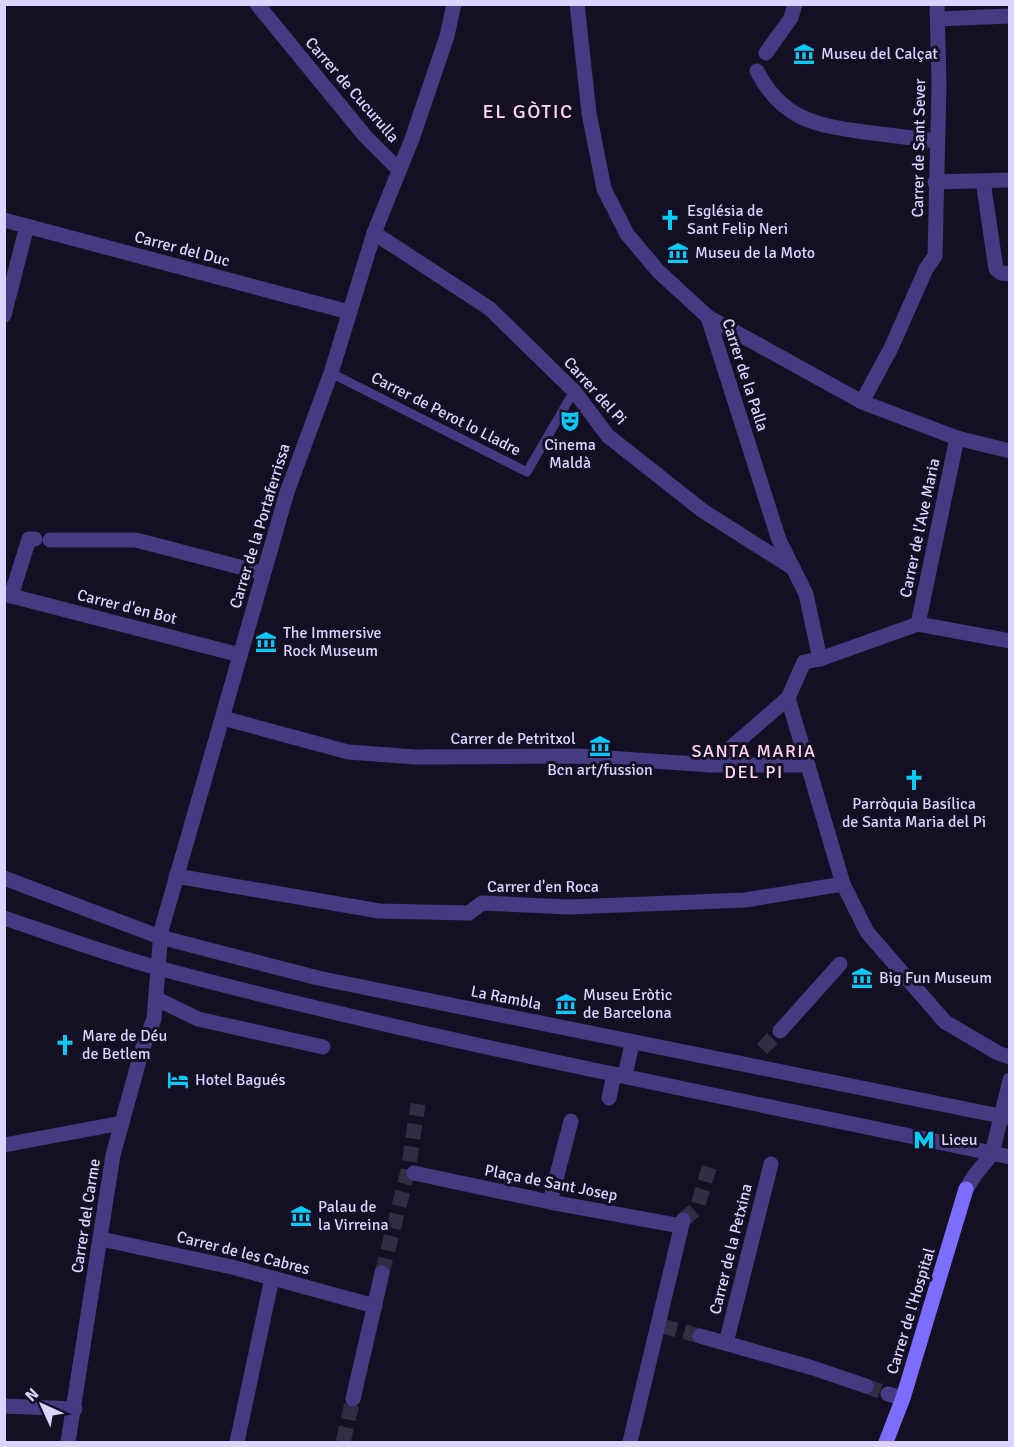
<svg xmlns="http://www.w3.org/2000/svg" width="1014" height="1447" font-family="Signika,sans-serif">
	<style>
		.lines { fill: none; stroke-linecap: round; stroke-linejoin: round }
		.street-tunnel { stroke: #332c45; stroke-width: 15; stroke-dasharray: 15 8; stroke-linecap: butt }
		.lane { stroke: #443b82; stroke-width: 9 }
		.street { stroke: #443b82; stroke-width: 15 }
		.secondary { stroke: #7d6dfc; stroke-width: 15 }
		.labels { text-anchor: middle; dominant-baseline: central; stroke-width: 6; stroke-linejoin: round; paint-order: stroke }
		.poi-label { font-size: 16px; fill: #dcd3fe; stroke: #150f24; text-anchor: start }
		.street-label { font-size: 16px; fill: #dcd3fe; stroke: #150f24 }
		.neighbourhood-label { font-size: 18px; letter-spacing: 1.5px; fill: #fed5ec; stroke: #150f24 }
		.quarter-label { font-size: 20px; letter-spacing: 1.5px; fill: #fed5ec; stroke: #150f24 }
	</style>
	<rect width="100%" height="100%" fill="#150f24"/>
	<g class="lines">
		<g class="street-tunnel">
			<path d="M762 1049 780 1031"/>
			<path d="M683 1220 697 1208 711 1162"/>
			<path d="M382 1273 408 1171 418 1104"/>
			<path d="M662 1326 700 1336"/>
			<path d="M866 1386 888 1394"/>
			<path d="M343 1442 353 1399"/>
		</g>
		<path class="lane" d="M331 373 527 472 574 391"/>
		<g class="street">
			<path d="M257 4 365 136 399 170"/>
			<path d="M577 4 589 113 604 189 627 234 658 271 708 317 779 540 806 594 820 659"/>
			<path d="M938 19 1010 16"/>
			<path d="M766 53 791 18 795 4"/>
			<path d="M757 71C782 119 814 125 864 132 888 135 913 138 937 141"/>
			<path d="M983 181 996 269 1001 273 1010 274"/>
			<path d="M935 182 1010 180"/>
			<path d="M4 220 349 312"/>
			<path d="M374 233 489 308 574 391 608 436 703 511 793 568"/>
			<path d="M4 315 27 226"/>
			<path d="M708 317 862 402 957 438 1010 451"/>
			<path d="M862 402 891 348 926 269 935 256 939 85 937 4"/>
			<path d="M50 540H136L263 573"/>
			<path d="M4 594 240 655"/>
			<path d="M11 596 29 539H35"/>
			<path d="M918 624 957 438"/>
			<path d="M788 698 843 884 867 932 945 1022 998 1053 1010 1057"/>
			<path d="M223 718 348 752 416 757 578 756 711 765H808"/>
			<path d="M711 765 788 698 804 662 820 659 918 624 1010 641"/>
			<path d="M176 876 379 911 469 913 482 903 570 907 745 900 843 884"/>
			<path d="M4 878 160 937 318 978 1010 1118"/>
			<path d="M4 918C55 935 106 954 158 968 439 1043 725 1096 1010 1157"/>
			<path d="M157 999 198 1019 323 1047"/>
			<path d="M780 1031 840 964"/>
			<path d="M625 1076 631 1048"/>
			<path d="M609 1098 614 1074"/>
			<path d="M4 1145 122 1123"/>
			<path d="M414 1173 550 1202 681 1226"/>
			<path d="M966 1189 974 1176 992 1154 1010 1080"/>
			<path d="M550 1202 571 1121"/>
			<path d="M101 1239 232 1267 375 1306"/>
			<path d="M700 1336 813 1368 866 1386"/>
			<path d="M726 1343 771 1164"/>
			<path d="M888 1394 903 1398"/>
			<path d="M353 1399 382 1273"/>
			<path d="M4 1406 75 1409"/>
			<path d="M68 1442 113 1155 142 1050 154 1019 161 931 287 492 331 373 374 233 412 139 447 36 454 4"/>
			<path d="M237 1442 272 1278"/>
			<path d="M630 1442 683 1220"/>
		</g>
		<path class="secondary" d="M886 1442 903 1398 966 1189"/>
	</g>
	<defs>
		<symbol id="museum-bare" viewBox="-9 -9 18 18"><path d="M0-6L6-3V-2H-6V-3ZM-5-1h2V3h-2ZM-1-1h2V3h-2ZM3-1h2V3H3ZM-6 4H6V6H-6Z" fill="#06caf8" stroke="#150f24" stroke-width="2.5" paint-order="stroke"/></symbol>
		<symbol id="church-bare" viewBox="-9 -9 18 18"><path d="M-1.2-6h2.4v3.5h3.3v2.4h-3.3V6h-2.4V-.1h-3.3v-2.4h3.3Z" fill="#06caf8" stroke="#150f24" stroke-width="2.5" paint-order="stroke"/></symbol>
		<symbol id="theatre-bare" viewBox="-9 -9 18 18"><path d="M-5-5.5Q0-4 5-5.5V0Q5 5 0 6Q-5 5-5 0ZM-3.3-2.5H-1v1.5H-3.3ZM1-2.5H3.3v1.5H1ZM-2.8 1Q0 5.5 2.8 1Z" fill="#06caf8" stroke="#150f24" stroke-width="2.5" paint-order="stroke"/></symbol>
		<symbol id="hotel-bare" viewBox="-9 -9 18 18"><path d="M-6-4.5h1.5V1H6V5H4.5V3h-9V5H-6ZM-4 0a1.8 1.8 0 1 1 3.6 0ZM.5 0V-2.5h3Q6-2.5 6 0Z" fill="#06caf8" stroke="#150f24" stroke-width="2.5" paint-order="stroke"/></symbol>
		<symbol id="metro-bare" viewBox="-9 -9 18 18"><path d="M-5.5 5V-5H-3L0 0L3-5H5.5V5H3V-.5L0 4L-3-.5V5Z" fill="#06caf8" stroke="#150f24" stroke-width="2.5" paint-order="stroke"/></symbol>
	</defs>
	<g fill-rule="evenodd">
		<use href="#museum-bare" x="789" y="39" width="30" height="30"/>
		<use href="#church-bare" x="655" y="205" width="30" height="30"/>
		<use href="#museum-bare" x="663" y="238" width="30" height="30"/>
		<use href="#theatre-bare" x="555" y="406" width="30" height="30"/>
		<use href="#museum-bare" x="251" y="627" width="30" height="30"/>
		<use href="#museum-bare" x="585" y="731" width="30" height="30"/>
		<use href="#church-bare" x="899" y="765" width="30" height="30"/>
		<use href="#museum-bare" x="847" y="963" width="30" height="30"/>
		<use href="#museum-bare" x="551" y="989" width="30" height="30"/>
		<use href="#church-bare" x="50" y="1030" width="30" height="30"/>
		<use href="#hotel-bare" x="163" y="1065" width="30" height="30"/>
		<use href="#metro-bare" x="909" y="1125" width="30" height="30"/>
		<use href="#museum-bare" x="286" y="1201" width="30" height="30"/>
	</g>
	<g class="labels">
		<g class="poi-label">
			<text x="821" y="54">Museu del Calçat</text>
			<text x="687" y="211">Església de<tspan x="687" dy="18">Sant Felip Neri</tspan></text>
			<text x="695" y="253">Museu de la Moto</text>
			<text x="570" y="445" text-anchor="middle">Cinema<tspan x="570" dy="18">Maldà</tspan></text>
			<text x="283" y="633">The Immersive<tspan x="283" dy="18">Rock Museum</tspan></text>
			<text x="600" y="770" text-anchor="middle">Bcn art/fussion</text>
			<text x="914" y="804" text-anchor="middle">Parròquia Basílica<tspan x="914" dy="18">de Santa Maria del Pi</tspan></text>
			<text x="879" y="978">Big Fun Museum</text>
			<text x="583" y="995">Museu Eròtic<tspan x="583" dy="18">de Barcelona</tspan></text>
			<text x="82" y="1036">Mare de Déu<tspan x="82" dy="18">de Betlem</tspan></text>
			<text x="195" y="1080">Hotel Bagués</text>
			<text x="941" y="1140">Liceu</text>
			<text x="318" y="1207">Palau de<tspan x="318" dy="18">la Virreina</tspan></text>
		</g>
		<g class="street-label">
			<text transform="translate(352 90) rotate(49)">Carrer de Cucurulla</text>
			<text transform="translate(919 148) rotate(-89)">Carrer de Sant Sever</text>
			<text transform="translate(182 249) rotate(15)">Carrer del Duc</text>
			<text transform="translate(745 375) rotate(72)">Carrer de la Palla</text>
			<text transform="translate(595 391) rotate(48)">Carrer del Pi</text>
			<text transform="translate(446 414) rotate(27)">Carrer de Perot lo Lladre</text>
			<text transform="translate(260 526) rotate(-73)">Carrer de la Portaferrissa</text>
			<text transform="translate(920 528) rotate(-78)">Carrer de l'Ave Maria</text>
			<text transform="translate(127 607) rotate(14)">Carrer d'en Bot</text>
			<text x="513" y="739">Carrer de Petritxol</text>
			<text x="543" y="887">Carrer d'en Roca</text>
			<text transform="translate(506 998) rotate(11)">La Rambla</text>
			<text transform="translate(551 1183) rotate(11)">Plaça de Sant Josep</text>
			<text transform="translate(86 1216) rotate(-81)">Carrer del Carme</text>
			<text transform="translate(731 1249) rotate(-76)">Carrer de la Petxina</text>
			<text transform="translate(243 1253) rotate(14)">Carrer de les Cabres</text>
			<text transform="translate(911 1311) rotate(-73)">Carrer de l'Hospital</text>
		</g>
		<g class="neighbourhood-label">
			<text x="754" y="751">SANTA MARIA<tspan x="754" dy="21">DEL PI</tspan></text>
		</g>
		<g class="quarter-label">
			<text x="528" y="111">EL GÒTIC</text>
		</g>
	</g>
	<rect width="1014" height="1447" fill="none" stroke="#dcd3fe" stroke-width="12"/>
	<g transform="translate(42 1405) rotate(315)" stroke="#150f24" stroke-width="4.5" paint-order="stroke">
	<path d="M0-4.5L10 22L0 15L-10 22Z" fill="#dcd3fe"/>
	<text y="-9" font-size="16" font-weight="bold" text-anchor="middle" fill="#dcd3fe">N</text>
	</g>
</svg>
